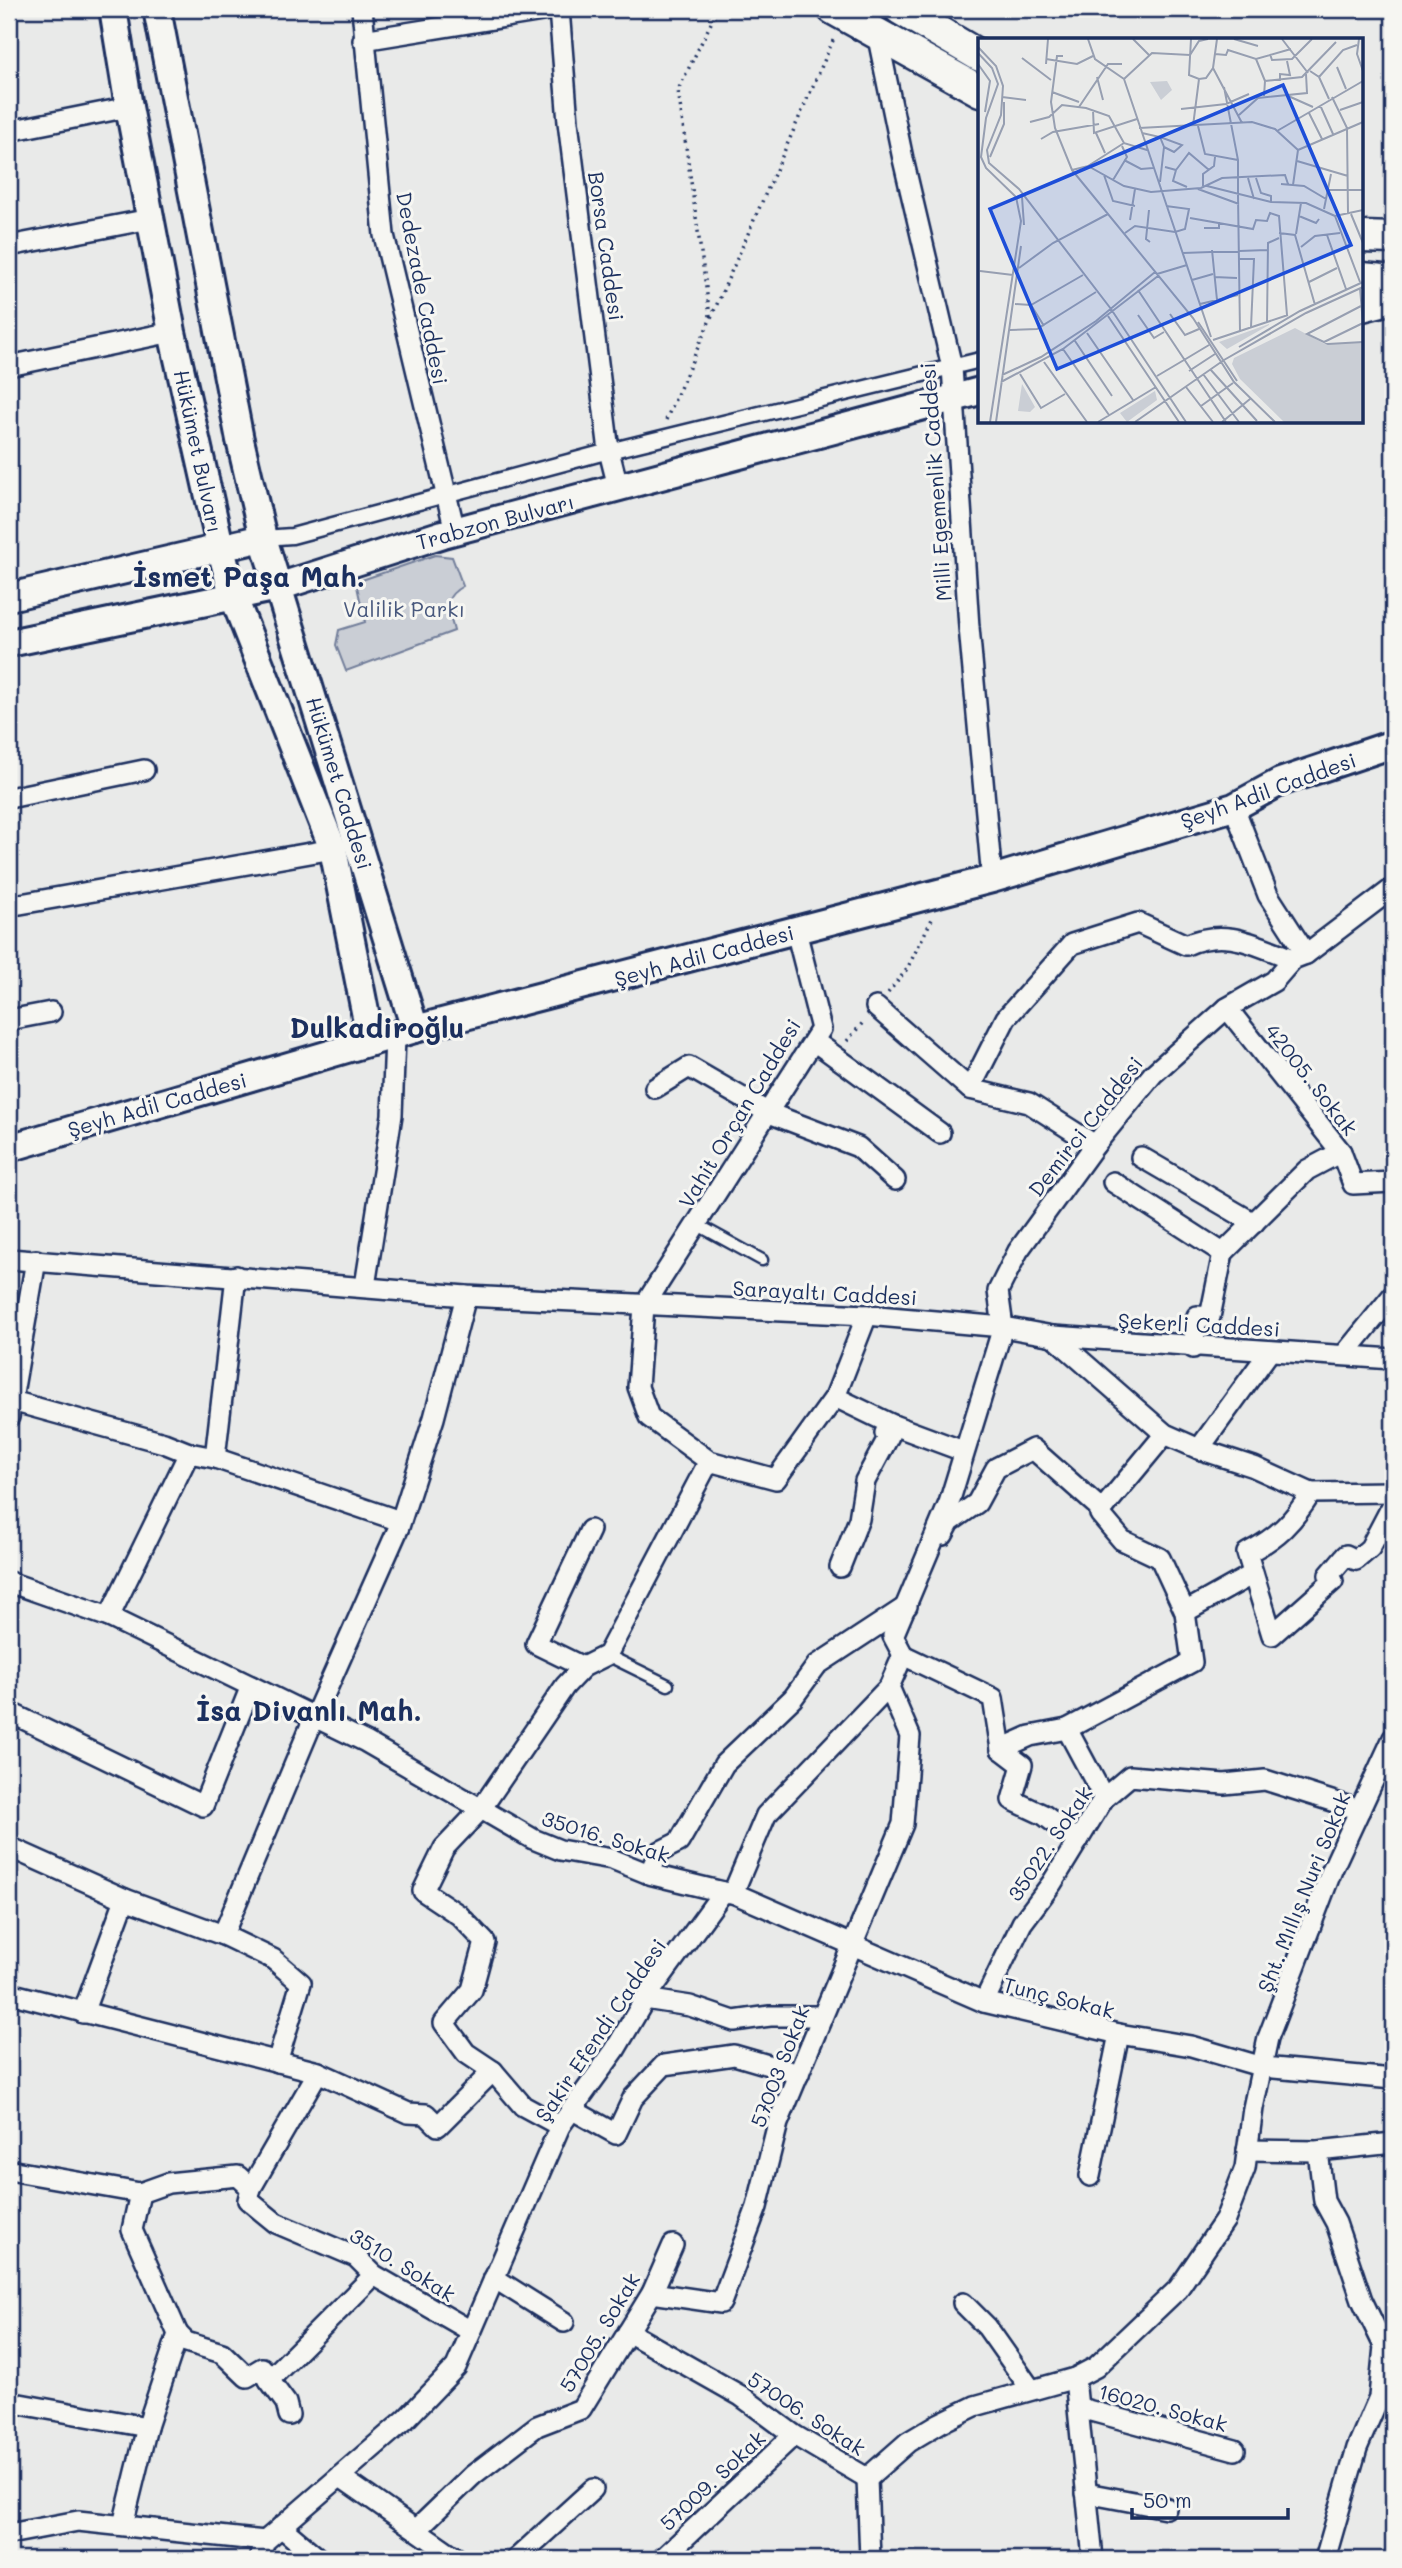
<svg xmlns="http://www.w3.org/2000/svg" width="1402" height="2568" font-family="Mali,sans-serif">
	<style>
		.green { fill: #caced5; stroke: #727e9a; stroke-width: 2 }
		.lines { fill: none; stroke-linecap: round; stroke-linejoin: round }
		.service-casing { stroke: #1b2f5e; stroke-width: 15 }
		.pedestrian-casing { stroke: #1b2f5e; stroke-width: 19 }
		.minor-casing { stroke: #1b2f5e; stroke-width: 24 }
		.secondary-casing { stroke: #1b2f5e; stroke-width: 32 }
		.primary-casing { stroke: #1b2f5e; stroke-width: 35 }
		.path { stroke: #1b2f5e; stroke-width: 3.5; stroke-dasharray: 2 5; stroke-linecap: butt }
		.service { stroke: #f6f6f2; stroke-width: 10 }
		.pedestrian { stroke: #f6f6f2; stroke-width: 14 }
		.minor { stroke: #f6f6f2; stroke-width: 19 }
		.secondary { stroke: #f6f6f2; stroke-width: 26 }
		.primary { stroke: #f6f6f2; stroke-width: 30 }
		.labels { text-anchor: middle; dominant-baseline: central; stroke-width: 6; stroke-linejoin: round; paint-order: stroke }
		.street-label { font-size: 21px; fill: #1b2f5e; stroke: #f6f6f2 }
		.park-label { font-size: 21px; fill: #47577c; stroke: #f6f6f2 }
		.district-label { font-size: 28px; font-weight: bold; fill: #1b2f5e; stroke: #f6f6f2 }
		.inset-road { fill: none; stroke: #979fb1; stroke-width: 2 }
		.view { fill: #1d4ed8; fill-opacity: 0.15; stroke: #1d4ed8; stroke-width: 3.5 }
		.inset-edge { fill: none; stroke: #1b2f5e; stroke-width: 3.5 }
	</style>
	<rect width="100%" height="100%" fill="#e9eae9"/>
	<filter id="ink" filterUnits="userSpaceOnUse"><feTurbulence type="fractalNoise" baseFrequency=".0143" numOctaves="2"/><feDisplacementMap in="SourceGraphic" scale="14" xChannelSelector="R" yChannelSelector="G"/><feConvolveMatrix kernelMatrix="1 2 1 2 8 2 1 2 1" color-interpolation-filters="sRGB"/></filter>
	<g filter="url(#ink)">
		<path class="green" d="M435 555 452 557 463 586C440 599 449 609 454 631L346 671 336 645 339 630 365 622 356 582Z"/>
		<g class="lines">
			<defs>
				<g id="service">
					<path d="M698 1225 762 1260"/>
					<path d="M607 1655 668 1685"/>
				</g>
				<path id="pedestrian" d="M263 538 292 536 609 451 980 360"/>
				<g id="minor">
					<path d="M362 9 384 235 455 531"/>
					<path d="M559 9 568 122 609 451 618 487"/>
					<path d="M877 33 903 159 952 367 969 627 992 879"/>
					<path d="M363 40 555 9"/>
					<path d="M9 131 129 107"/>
					<path d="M9 246 150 219"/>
					<path d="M9 366 172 332"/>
					<path d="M9 798 144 770"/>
					<path d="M1234 807 1268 895 1306 954"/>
					<path d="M9 906 333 849"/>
					<path d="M796 931 821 1029 644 1306 638 1387 649 1417 709 1461 776 1479 835 1397 867 1315"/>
					<path d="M876 1007 970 1089 1029 1103 1095 1145"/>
					<path d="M1227 1008 1341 1152 1353 1184 1393 1182"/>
					<path d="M9 1020 51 1012"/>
					<path d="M814 1041 940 1133"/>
					<path d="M655 1088 689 1067 769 1113 858 1147 895 1180"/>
					<path d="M970 1089 1006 1018 1072 944 1138 923 1186 945C1226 927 1255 945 1293 959"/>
					<path d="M1141 1157 1254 1223"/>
					<path d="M1113 1182 1223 1253"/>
					<path d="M9 1259 466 1296 867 1315 1003 1327 1053 1336 1393 1359"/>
					<path d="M365 1286 392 1115 395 1037"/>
					<path d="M1053 1336 1165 1434 1199 1449 1254 1467 1311 1493 1393 1492"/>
					<path d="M1193 1348 1197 1316 1210 1317 1223 1253 1307 1170 1341 1152"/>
					<path d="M1344 1355 1393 1295"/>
					<path d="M835 1397 893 1425 963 1451"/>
					<path d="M12 1401 164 1443 189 1453 215 1458 400 1521"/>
					<path d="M9 1417 36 1260"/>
					<path d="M1199 1449 1270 1351"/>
					<path d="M215 1458 236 1276"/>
					<path d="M1311 1493C1293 1522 1277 1538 1247 1553L1272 1635 1333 1581 1329 1575 1346 1555 1356 1560 1370 1548 1393 1504"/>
					<path d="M943 1535 950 1522 977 1503 996 1468 1033 1449 1102 1510 1165 1434"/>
					<path d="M840 1567 859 1519 865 1481 889 1436 885 1433 889 1425H893"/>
					<path d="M9 1582 109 1617 366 1742 533 1839 560 1850 612 1859 649 1874 723 1892"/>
					<path d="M1185 1612 1253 1574"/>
					<path d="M109 1617 189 1453"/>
					<path d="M903 1655 893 1636 949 1503 1003 1327 998 1291 1018 1251 1095 1145 1153 1074 1227 1008 1274 981 1293 959 1306 954 1393 888"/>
					<path d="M903 1655 993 1698 1001 1749 1022 1765 1012 1800 1044 1815 1078 1841"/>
					<path d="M583 1667 536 1644 590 1530"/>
					<path d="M9 1712 203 1806 251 1686"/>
					<path d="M1067 1729 1104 1798"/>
					<path d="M1001 1749 1030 1736 1067 1729 1192 1662 1185 1612 1160 1558 1122 1540 1100 1514 1102 1510"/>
					<path d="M9 1847 125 1899 223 1935 273 1959 301 1983 277 2062"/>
					<path d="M649 1874 659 1852 679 1842 724 1764 793 1698 817 1665 907 1606"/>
					<path d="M733 1893 984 2002 1119 2034 1191 2046 1263 2067 1393 2079"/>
					<path d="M223 1935 314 1718 399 1527 434 1418 466 1296"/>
					<path d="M9 1993 318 2072 408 2113 426 2114 438 2126 493 2071 466 2053 444 2023 472 1990 485 1942 459 1915 423 1891 444 1848 481 1809 565 1686 583 1667 607 1655 709 1461"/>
					<path d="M645 1999 690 2006 734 2021 770 2016H821"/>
					<path d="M984 2002 1022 1923 1052 1883 1104 1798 1130 1776 1224 1784 1265 1780 1360 1810"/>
					<path d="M83 2013 125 1899"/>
					<path d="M493 2071 523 2106 560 2126"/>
					<path d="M571 2109 616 2134 633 2098 664 2065 734 2055 799 2074"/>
					<path d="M1247 2150 1318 2151 1393 2143"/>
					<path d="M1318 2151 1324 2201 1336 2223 1362 2300 1384 2346 1379 2397 1357 2448 1325 2559"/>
					<path d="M9 2170 140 2193 168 2183 238 2176 251 2188 318 2072"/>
					<path d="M1090 2176 1119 2034"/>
					<path d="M251 2188 248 2200 276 2223 356 2257 374 2275 471 2331"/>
					<path d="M494 2278 564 2322"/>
					<path d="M652 2293 721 2303 757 2207 778 2123 903 1824 910 1736 889 1687 903 1655"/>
					<path d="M963 2303 987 2327 1030 2388"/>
					<path d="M628 2332 741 2396 794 2435 867 2478"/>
					<path d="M178 2334 186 2342 222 2353 247 2377 262 2368 269 2380"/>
					<path d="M1075 2378 1093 2559"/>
					<path d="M9 2402 147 2427"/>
					<path d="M1080 2408 1235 2450"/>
					<path d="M289 2415 286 2403 269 2380 374 2275"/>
					<path d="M342 2478 458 2559"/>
					<path d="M867 2478 908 2442 940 2423 975 2406 1075 2378 1096 2367 1178 2289 1225 2220 1245 2168 1253 2108 1268 2038 1332 1870 1393 1738"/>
					<path d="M867 2478 870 2559"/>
					<path d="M1086 2493 1166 2508"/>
					<path d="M123 2525 147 2427 178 2334 132 2230 140 2193"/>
					<path d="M281 2527 319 2559"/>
					<path d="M417 2529 473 2475 537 2426 581 2409 652 2293 673 2245"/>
					<path d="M9 2534 78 2521 265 2541"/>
					<path d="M259 2559 265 2541 406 2419 456 2367 560 2126 615 2050 645 1999 723 1892 733 1893 766 1815 889 1687"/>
					<path d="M516 2559 593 2489"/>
					<path d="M662 2559 794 2435"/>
				</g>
				<g id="secondary">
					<path d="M113 9 129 107 172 332 220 546 234 598 333 849 371 1042"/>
					<path d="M157 9 240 440 263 538 415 1029"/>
					<path d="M9 597 263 538"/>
					<path d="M9 643 278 587 443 534 980 391"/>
					<path d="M9 1148 415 1029 992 879 1234 807 1280 782 1393 744"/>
				</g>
				<g id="primary">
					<path d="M833 9 980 91"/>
					<path d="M900 9 980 56"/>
					<path d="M1362 237 1393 238"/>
					<path d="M1362 278 1393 281"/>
					<path d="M1362 306 1393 298"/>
				</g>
			</defs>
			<use href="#service" class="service-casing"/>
			<use href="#pedestrian" class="pedestrian-casing"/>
			<use href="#minor" class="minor-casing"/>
			<use href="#secondary" class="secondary-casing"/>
			<use href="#primary" class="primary-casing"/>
			<g class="path">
				<path d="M710 316 678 90 718 9"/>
				<path d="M1383 388 1393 384"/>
				<path d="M666 420 835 36"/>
				<path d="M888 993 907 969 932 919"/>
				<path d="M847 1041 865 1020"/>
			</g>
			<use href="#service" class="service"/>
			<use href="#pedestrian" class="pedestrian"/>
			<use href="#minor" class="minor"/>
			<use href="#secondary" class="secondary"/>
			<use href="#primary" class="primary"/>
		</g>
	</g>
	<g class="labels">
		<g class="street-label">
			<text transform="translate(607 246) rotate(82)">Borsa Caddesi</text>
			<text transform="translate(423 288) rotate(79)">Dedezade Caddesi</text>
			<text transform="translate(199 451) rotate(78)">Hükümet Bulvarı</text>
			<text transform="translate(935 482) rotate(-94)">Milli Egemenlik Caddesi</text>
			<text transform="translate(495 521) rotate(-15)">Trabzon Bulvarı</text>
			<text transform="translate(340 783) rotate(73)">Hükümet Caddesi</text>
			<text transform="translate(1268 790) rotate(-20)">Şeyh Adil Caddesi</text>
			<text transform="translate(704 955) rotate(-15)">Şeyh Adil Caddesi</text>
			<text transform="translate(1312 1079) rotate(52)">42005. Sokak</text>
			<text transform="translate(157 1104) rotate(-16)">Şeyh Adil Caddesi</text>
			<text transform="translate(739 1113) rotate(-59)">Vahit Orçan Caddesi</text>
			<text transform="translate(1085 1126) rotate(-52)">Demirci Caddesi</text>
			<text transform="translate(825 1292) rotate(3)">Sarayaltı Caddesi</text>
			<text transform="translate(1199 1324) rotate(3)">Şekerli Caddesi</text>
			<text transform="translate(606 1836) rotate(17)">35016. Sokak</text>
			<text transform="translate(1049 1843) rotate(-56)">35022. Sokak</text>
			<text transform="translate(1303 1892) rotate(-68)">Şht. Mıllış Nuri Sokak</text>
			<text transform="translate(1059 1997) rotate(14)">Tunç Sokak</text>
			<text transform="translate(600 2030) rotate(-56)">Şakir Efendi Caddesi</text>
			<text transform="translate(779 2066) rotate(-69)">57003 Sokak</text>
			<text transform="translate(403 2264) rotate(32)">3510. Sokak</text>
			<text transform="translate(599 2332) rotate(-59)">57005. Sokak</text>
			<text transform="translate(1163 2407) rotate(15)">16020. Sokak</text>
			<text transform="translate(807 2413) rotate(33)">57006. Sokak</text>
			<text transform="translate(712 2480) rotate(-43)">57009. Sokak</text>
		</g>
		<g class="park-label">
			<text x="404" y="608">Valilik Parkı</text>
		</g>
		<g class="district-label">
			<text x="249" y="576">İsmet Paşa Mah.</text>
			<text x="377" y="1027">Dulkadiroğlu</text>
			<text x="309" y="1710">İsa Divanlı Mah.</text>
		</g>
	</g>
	<g transform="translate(978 38)">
		<rect width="385" height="385" fill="#e9eae9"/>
		<path d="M189 43 194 52 183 62 172 44ZM291 287 249 311 241 304 291 286ZM317 290 347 306 385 304V384H306L262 341 254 326 256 320ZM44 346 57 369 52 374 40 373ZM177 353 179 362 149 384 142 375Z" fill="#caced5"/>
		<path class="inset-road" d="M110 1 117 21 146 41M155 1 171 17M213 1 211 37 221 41 228 40 235 30 239 1M256 1 280 8M304 1 330 35M381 1 379 16 385 33M0 9 18 28 25 48 23 77 9 112 11 125 41 151 133 271 208 384M0 15 14 30 20 46 8 80 3 119 8 130 38 159 43 183 12 384M237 16 248 17 250 12 278 21 313 11M292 16 294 22 314 21 334 1M85 18H79L73 64 77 90 94 132 110 128 146 148 173 154 223 150 244 140 307 137 310 146M44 20 73 42M68 21 99 26 115 18M278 21 287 43M0 26 12 43 7 74M68 26 70 1M359 29 368 51M235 30 264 85M332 33 341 39 351 61M119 39 125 62M341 39 365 12 379 7M146 41 233 299M146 41 174 15 212 17 221 3 230 1M302 43V36L312 37 309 23M246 49 260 122V156M74 54 101 64M308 57 335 69M286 58 287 43 324 39 358 4M24 59 48 62M354 59 369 90 370 176M342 67 355 96M101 69 130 26H144M203 71 248 66 271 56M115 72 116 95 159 81M362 72 385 64M331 75 344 101M261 77 280 60 329 55 328 36M52 84 71 79 84 67 108 70 131 78 146 105M215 88 221 41M220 88 227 116 260 122M161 90 274 84 297 91 320 112M299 93 385 43M118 95 127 115M164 95 182 99 186 109 182 144M182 99 204 107 196 114 186 109M63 101 75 94 121 86M320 112 385 84M12 119 26 86V64M146 122 163 131 175 130M319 123 370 138M110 128 146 105 169 112M187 129 198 132 195 143 209 149M94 132 215 280 256 344 297 384M198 132 211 115 231 132M126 137 135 163 157 168M270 140 276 161M278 140 283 155 293 158V164M135 142 149 119 144 108M303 146 326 148 348 161M315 147 320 112M225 148V136L236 128 237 119M229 148 293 164 328 165 357 178M220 151 261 166M350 152H385M260 157 262 294M44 159 46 187M346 171 353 136M171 172 168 201 172 204M373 176 385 205M321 178 338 185 341 181M357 178 382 244M357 178 385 172M212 180 275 191 278 182 289 183 292 175 301 178 309 277M152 182 157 151M226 190H241V184M147 195 157 188 197 194 207 191 211 171 188 168M301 195 317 197 337 267M318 196 323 165M349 197 368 251M323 209 337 198 362 195M234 212 239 262M205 215 289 212M261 221H276L273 289M41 230 75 205 130 176M2 233 35 237M179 236 209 227M236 239 259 240M214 242 235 236M331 244 359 230M382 250 385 286M160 252 248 384M37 266 53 267 105 237M222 266 260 257M53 267 66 288M383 268 329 296 350 306 385 304M192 276 207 297 221 291M160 277 176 300 186 294M130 278 201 384M220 284 259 343M289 285 290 205 301 200M32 292 59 291 118 254M109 295 155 362M235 302 310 277M97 303 134 358M346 304 385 285M261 309 322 273 385 244M85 311 131 377M206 322 231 307M66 324 109 384M232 331 279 383M211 333 237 316M42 336 63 370 87 356M225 336 261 384M24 337 63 319 118 283 177 234M179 338 206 322M23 344 85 311 180 238M208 349 235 384M223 368 255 345M18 384 43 208M120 384 178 349M157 384 246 322 328 275 385 249M244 384 272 361"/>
		<path class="view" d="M305 47 373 207 79 331 12 171Z"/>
		<rect width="385" height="385" class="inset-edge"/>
	</g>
	<rect width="1402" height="2568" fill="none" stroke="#f6f6f2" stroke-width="35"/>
	<rect x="18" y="18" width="1367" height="2533" fill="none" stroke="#1b2f5e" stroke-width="2.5" filter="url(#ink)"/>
	<path d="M1132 2508v10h156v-10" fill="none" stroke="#1b2f5e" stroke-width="3.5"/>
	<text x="1143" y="2508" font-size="21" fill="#1b2f5e" stroke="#f6f6f2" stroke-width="5" paint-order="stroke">50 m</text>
</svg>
